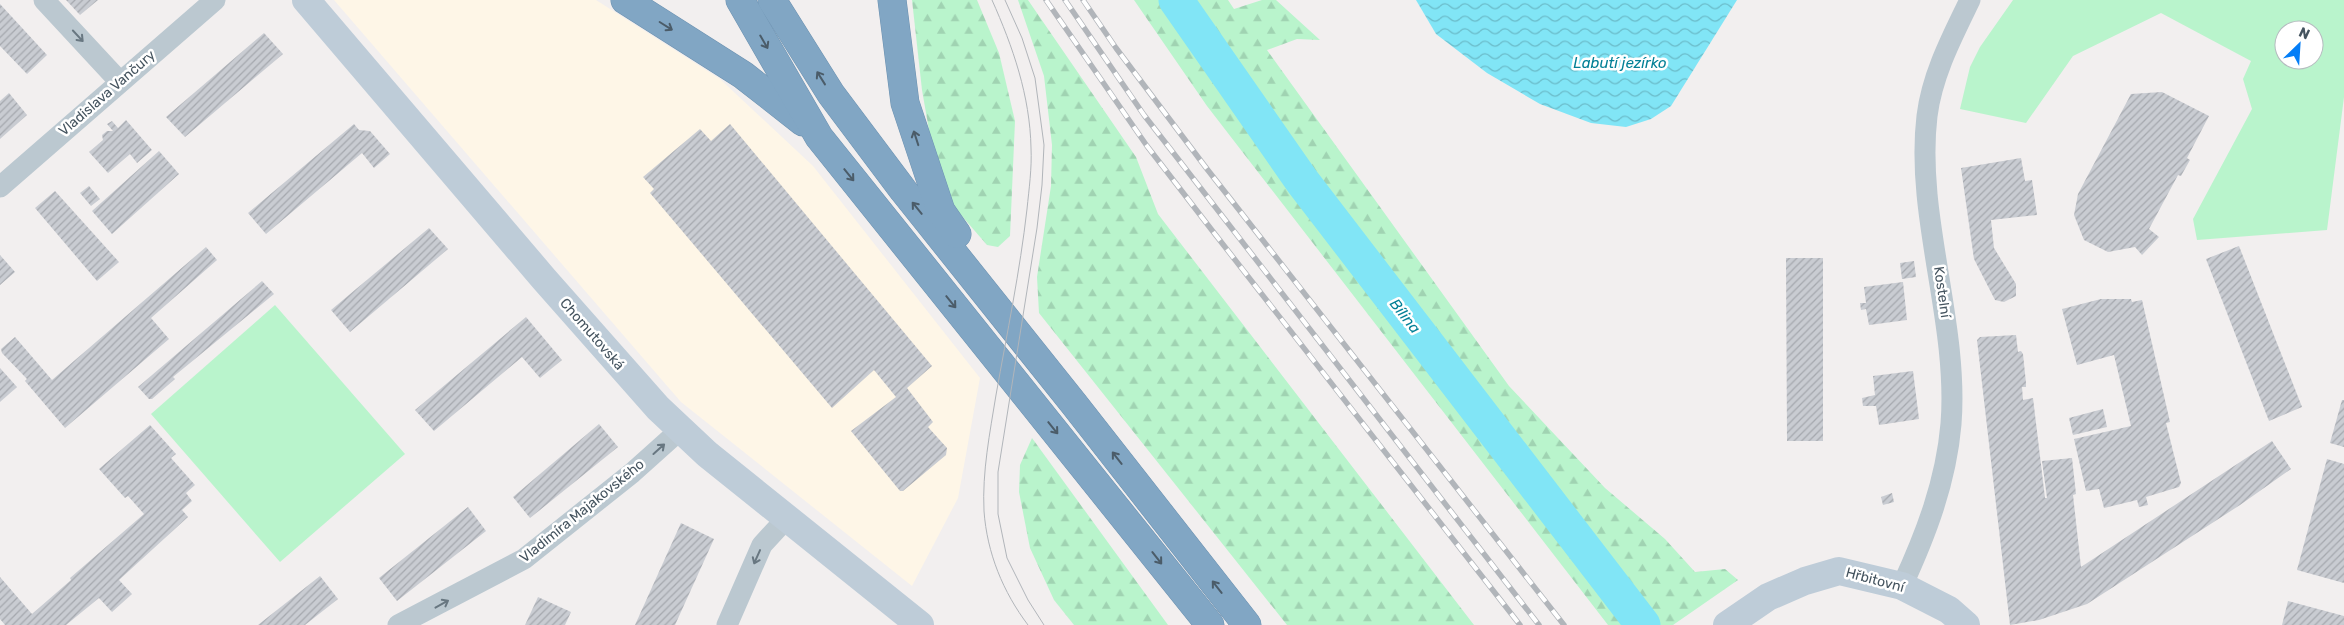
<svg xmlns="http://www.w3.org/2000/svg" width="2344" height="625" font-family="Rubik,sans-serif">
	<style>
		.commercial { fill: #fef6e7 }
		.grass { fill: #b9f4cc; fill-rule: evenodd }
		.forest { fill: url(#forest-firs) }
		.water { fill: url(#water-waves) }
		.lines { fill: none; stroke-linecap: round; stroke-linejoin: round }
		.river { stroke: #81e5f6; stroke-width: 35 }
		.building { fill: url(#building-hatch) }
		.highway-casing { stroke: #6c91b0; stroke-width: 29 }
		.street { stroke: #bbc8d0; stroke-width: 21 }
		.secondary { stroke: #beccd8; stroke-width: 28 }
		.highway { stroke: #81a6c4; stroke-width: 28 }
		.tram { stroke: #b1b5ba; stroke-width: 1 }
		.rail-casing { stroke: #b1b5ba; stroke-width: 5.5 }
		.rail { stroke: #fff; stroke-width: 4; stroke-dasharray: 11; stroke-linecap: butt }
		.oneway { stroke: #4b5c69 }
		.oneway2 { stroke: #687781 }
		.labels { text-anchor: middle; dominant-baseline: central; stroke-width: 5; stroke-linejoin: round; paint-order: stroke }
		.street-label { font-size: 14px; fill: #45545f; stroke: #fff }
		.water-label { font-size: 15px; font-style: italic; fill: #038096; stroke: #fff }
	</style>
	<defs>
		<pattern id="forest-firs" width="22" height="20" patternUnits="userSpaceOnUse" patternTransform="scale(1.25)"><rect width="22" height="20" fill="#b9f4cc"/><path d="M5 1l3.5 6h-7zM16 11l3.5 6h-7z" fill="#a0d3b2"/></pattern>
		<pattern id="water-waves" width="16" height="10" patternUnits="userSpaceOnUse" patternTransform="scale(1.25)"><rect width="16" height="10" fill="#81e5f6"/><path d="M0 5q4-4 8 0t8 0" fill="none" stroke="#6bbcca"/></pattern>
		<pattern id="building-hatch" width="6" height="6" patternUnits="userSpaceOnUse" patternTransform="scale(1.25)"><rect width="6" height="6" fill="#c9ccd2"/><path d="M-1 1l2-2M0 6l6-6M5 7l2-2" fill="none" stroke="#a5a8ae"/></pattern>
	</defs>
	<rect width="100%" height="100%" fill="#f2efef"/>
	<path class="commercial" d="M334 0H596L720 79 813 166 980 378 958 498 912 586 681 402Z"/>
	<g class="grass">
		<path d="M2013 0H2344V97L2327 230 2197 240 2193 219 2252 109 2243 79 2251 61 2161 13 2073 56 2026 123 1960 109 1970 67 1980 47ZM2284 30H2314V60H2284Z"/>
		<path d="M275 305 405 454 280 562 151 414Z"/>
	</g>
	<g class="forest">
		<path d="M912 0H977L999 53 1015 121 1010 236 998 247 987 245 948 200 933 153 922 90Z"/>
		<path d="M1018 0H1028L1136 157 1158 214 1474 625H1287L1039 313 1037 277 1051 186 1052 145 1044 76Z"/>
		<path d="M1134 0H1228L1234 9 1262 0H1276L1320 40 1297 39 1267 50 1509 386 1605 488 1665 539 1695 572 1725 569 1738 580 1673 625H1608L1207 106Z"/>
		<path d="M1032 438 1168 625H1074L1054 600 1030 548 1019 492 1020 465Z"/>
	</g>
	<path class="water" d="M1416 0H1737L1671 106 1651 119 1626 127 1591 123 1540 104 1487 73 1436 34Z"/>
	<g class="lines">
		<path class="river" d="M1176 0 1302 181 1643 625"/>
	</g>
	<g class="building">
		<path d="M66 0H98L80 15Z"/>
		<path d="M0 4 47 55 27 74 0 46Z"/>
		<path d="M264 33 283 54 185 137 166 117Z"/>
		<path d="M2162 92 2209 116 2187 158 2190 160 2181 176 2178 175 2149 229 2159 237 2142 255 2135 247 2108 252 2084 240 2074 215 2078 194 2131 94Z"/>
		<path d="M9 93 27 115 0 139V101Z"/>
		<path d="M126 120 152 150 137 163 130 154 108 173 89 152 103 140 102 135 107 131H113L107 124 112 121 118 128Z"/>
		<path d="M354 124 359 130 370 131 390 154 374 168 362 153 266 234 248 213Z"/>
		<path d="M730 124 932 366 907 388 933 422 928 427 947 448 946 455 903 491H900L851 431 896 397 874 370 832 408 650 193 654 189 643 177 700 129 711 141Z"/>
		<path d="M159 151 179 174 112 234 92 211Z"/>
		<path d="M2021 158 2025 181 2032 180 2037 215 1991 220 1994 248 2016 284V296L2004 302 1995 300 1974 259 1961 168Z"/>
		<path d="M89 186 100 199 91 206 80 193Z"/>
		<path d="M55 191 119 262 97 281 35 208Z"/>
		<path d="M429 228 448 249 350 332 331 310Z"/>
		<path d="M2239 246 2302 407 2269 421 2206 259Z"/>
		<path d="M206 247 217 260 151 318 169 339 65 428 25 381 27 379 2 353 1 349 15 337 52 380Z"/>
		<path d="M0 255 15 272 0 285Z"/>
		<path d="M1786 258H1823V441H1787Z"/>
		<path d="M1914 261 1916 277 1902 279 1900 263Z"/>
		<path d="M262 281 274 294 173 377 175 379 152 399H149L138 387Z"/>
		<path d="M1903 282 1907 320 1869 325 1866 309 1861 310 1860 303H1866L1864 287Z"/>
		<path d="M2101 299H2131L2132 302 2142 300 2170 422 2166 423 2181 483 2179 487 2146 497 2148 505 2139 507 2137 500 2104 508 2099 489 2086 491 2074 439 2131 426 2114 355 2077 365 2062 309Z"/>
		<path d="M526 317 562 360 540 378 522 357 434 431 415 410Z"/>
		<path d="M2016 335 2018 352 2021 351 2023 354 2026 383V387H2022L2023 400 2033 398 2045 498H2047L2042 461 2072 458 2076 494 2073 495 2081 567 2272 441 2291 469 2240 505 2087 604 2039 620 2010 625 1977 340 1980 337Z"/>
		<path d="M0 368 17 387 0 402Z"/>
		<path d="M1913 371 1919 419 1879 425 1876 406H1863L1862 398 1875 395 1873 376Z"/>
		<path d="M2342 400H2344V447L2330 443Z"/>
		<path d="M2103 409 2107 427 2073 435 2069 418Z"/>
		<path d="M599 424 618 447 530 518 513 497Z"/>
		<path d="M150 425 176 454 171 458 195 485 186 493 192 501 182 510 188 517 119 580 132 594 112 612 99 598 66 625H5L0 619V577L32 614 71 580 70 578 144 514 128 496 125 498 99 469Z"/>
		<path d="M2327 459 2344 464V583L2297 570Z"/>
		<path d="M1892 493 1894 502 1883 505 1881 497Z"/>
		<path d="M468 507 486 531 397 601 379 578Z"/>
		<path d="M681 523 714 539 675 625H635Z"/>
		<path d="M320 576 338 599 305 625H258Z"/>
		<path d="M538 597 571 612 565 625H525Z"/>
		<path d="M2288 601 2344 616V625H2282Z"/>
	</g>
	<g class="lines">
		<defs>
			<g id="highway">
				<path d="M625 0 743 75 803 122"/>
				<path d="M740 0 819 137 1210 625"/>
				<path d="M772 0 831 94 903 190 1074 404 1247 625"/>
				<path d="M892 0 905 103 941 211 957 234"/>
			</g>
		</defs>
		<use href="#highway" class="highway-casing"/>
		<g class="street">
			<path d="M44 0 120 82"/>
			<path d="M0 187 215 0"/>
			<path d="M1902 586C1926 534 1946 482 1951 424 1959 322 1915 216 1927 116 1932 75 1952 37 1970 0"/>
			<path d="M398 625 524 559 632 473 680 430"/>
			<path d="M727 625 762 545 786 519"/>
		</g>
		<g class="secondary">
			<path d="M306 0 544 279 658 408 707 454 920 625"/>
			<path d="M1727 625 1768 597 1805 581 1839 571 1902 586 1949 610 1966 625"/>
		</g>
		<use href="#highway" class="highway"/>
		<g class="tram">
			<path d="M992 0C1013 47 1030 96 1031 148 1032 168 1029 189 1027 209 1020 271 1007 333 996 395 990 432 982 472 984 511 987 553 1003 592 1028 625"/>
			<path d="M1005 0 1022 38 1035 78 1044 145 1042 185 1037 228 998 472V514L1007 558 1028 600 1044 625"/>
		</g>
		<defs>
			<g id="rail">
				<path d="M1046 0 1147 146 1211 229 1520 625"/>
				<path d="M1065 0 1144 115 1539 625"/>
				<path d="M1083 0 1116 48 1207 169 1564 625"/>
			</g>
		</defs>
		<use href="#rail" class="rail-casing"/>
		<use href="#rail" class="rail"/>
	</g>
	<defs><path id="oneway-shaft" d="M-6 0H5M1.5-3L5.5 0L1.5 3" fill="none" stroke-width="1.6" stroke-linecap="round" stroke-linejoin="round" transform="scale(1.25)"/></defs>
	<g class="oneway">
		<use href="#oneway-shaft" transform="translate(666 26) rotate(32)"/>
		<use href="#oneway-shaft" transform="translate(764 42) rotate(60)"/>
		<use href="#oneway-shaft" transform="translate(821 78) rotate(-122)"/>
		<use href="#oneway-shaft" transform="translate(916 138) rotate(-108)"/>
		<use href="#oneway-shaft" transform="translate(849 175) rotate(51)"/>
		<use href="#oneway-shaft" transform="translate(917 208) rotate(-129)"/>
		<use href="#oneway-shaft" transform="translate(951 302) rotate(51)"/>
		<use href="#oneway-shaft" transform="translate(1053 428) rotate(51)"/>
		<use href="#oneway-shaft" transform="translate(1117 458) rotate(-128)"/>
		<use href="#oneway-shaft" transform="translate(1157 558) rotate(52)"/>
		<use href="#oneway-shaft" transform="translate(1217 587) rotate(-128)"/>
	</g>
	<g class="oneway2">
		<use href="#oneway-shaft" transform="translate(78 36) rotate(47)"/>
		<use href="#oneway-shaft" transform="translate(659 449) rotate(-42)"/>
		<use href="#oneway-shaft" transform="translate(757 557) rotate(114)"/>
		<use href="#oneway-shaft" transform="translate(442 604) rotate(-29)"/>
	</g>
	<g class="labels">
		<g class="street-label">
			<text transform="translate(107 93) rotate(-41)">Vladislava Vančury</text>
			<text transform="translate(1942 292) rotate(82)">Kostelní</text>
			<text transform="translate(592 334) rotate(49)">Chomutovská</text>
			<text transform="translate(582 511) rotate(-39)">Vladimíra Majakovského</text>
			<text transform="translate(1875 580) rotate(15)">Hřbitovní</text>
		</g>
		<g class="water-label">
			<text x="1620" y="63">Labutí jezírko</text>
			<text transform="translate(1405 316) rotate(52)">Bílina</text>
		</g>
	</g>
	<g transform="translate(2299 45) rotate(25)"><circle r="24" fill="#ffffff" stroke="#b5bbbf"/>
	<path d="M0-4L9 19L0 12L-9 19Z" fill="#047ef7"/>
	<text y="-8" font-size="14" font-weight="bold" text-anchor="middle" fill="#45545f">N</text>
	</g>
</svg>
